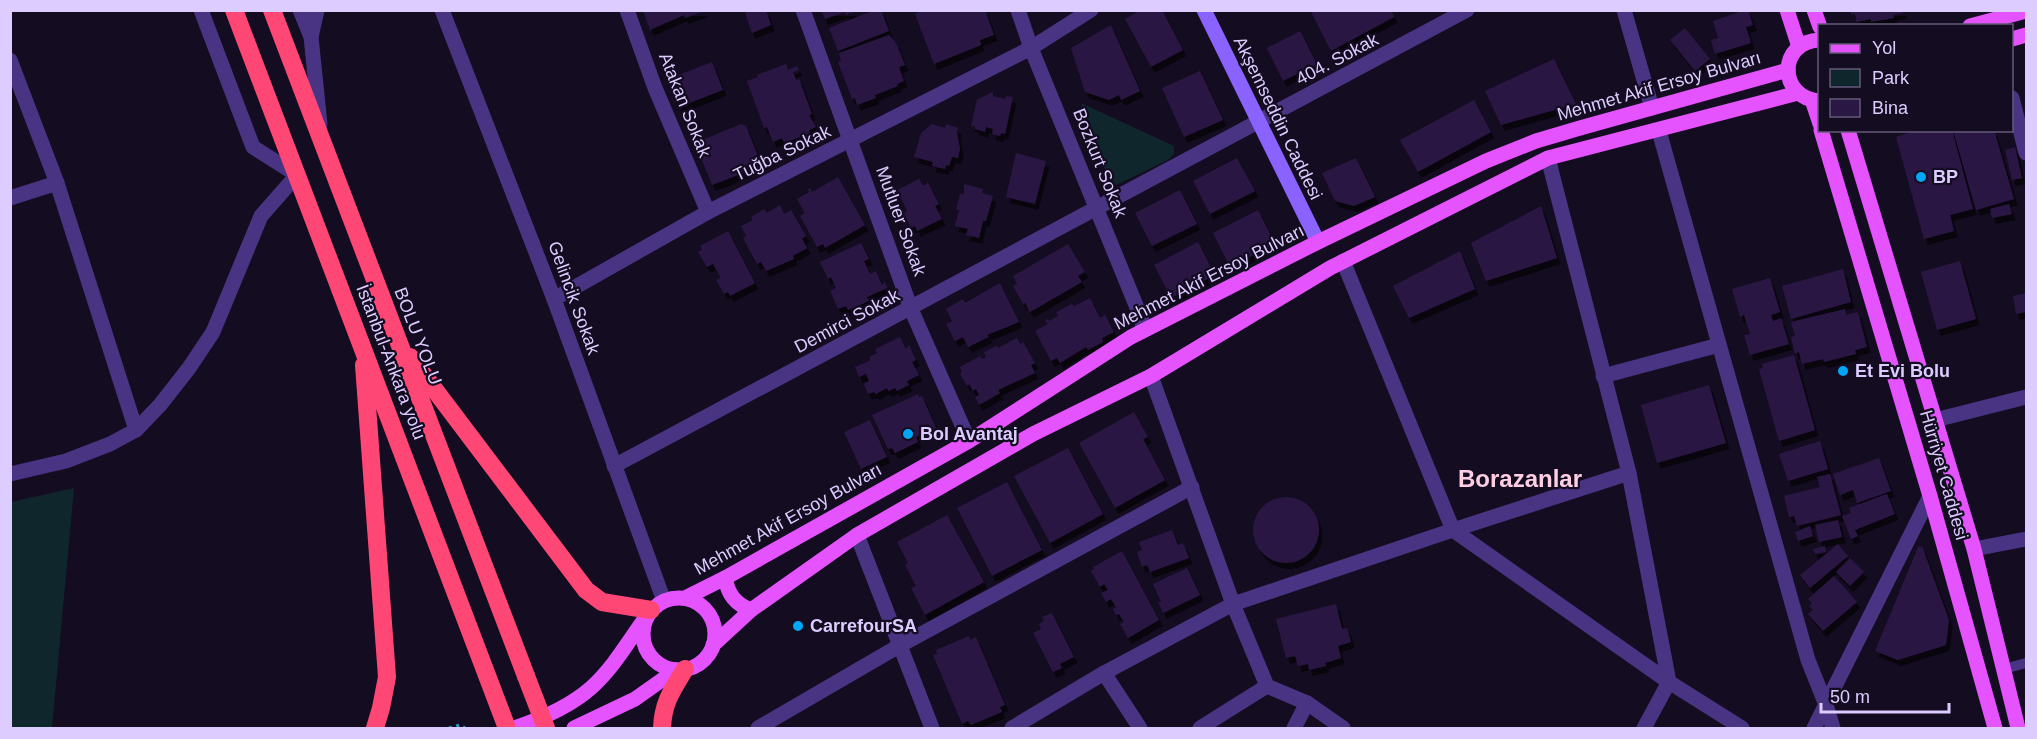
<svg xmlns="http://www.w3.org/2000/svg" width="2037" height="739" font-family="Helvetica,sans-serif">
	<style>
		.green { fill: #0f262c }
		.building { fill: #2a1743; filter: url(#shadow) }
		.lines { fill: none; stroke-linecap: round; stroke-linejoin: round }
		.path { stroke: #27a0b8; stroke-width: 3; stroke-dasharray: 3 4.5; stroke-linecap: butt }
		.lane { stroke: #493483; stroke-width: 10 }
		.street { stroke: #493483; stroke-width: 15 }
		.secondary { stroke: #8a63ff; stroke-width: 15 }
		.primary { stroke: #e553ff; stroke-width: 15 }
		.highway { stroke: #ff4776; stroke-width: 18 }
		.highway-bridge { stroke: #ff4776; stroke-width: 18 }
		.poi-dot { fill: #00a7f7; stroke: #140c21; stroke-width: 2 }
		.labels { text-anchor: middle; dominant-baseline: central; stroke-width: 4.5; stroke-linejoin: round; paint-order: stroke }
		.street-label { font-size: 18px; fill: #dcf; stroke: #140c21 }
		.poi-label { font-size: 18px; font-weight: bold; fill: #dcf; stroke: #140c21; text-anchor: start }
		.district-label { font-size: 24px; font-weight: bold; fill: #ffcee2; stroke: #140c21 }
	</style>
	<defs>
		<filter id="shadow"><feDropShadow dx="3.5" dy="6" stdDeviation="0" flood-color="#0009"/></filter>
	</defs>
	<rect width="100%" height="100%" fill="#140c21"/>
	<g class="green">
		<path d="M1081 103 1174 146V154L1168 160 1116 185 1108 178Z"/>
		<path d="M74 488 52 728H11V502Z"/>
	</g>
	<g class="building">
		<path d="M643 10H704V11L685 18 684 15 650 30Z"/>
		<path d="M752 10H766L771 25 752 33 745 13Z"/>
		<path d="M821 10H856V11L846 15 845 12 825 19Z"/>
		<path d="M875 10H881L889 31 838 51 829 28Z"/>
		<path d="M918 10H985L994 35 980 40 981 45 934 64 915 14 919 12Z"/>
		<path d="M1141 10H1162L1183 50 1151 67 1125 19Z"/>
		<path d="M1310 10H1391L1394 17 1331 51Z"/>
		<path d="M1745 10H1748L1753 25 1746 27 1751 43 1715 54 1711 40 1718 38 1713 21Z"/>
		<path d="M1851 10H1903V13L1893 15 1894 18 1871 22V19L1856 22 1855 14H1851Z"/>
		<path d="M1111 25 1140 91 1121 100 1119 95 1109 100 1085 92 1071 48Z"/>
		<path d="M1685 28 1710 59 1695 71 1670 40Z"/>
		<path d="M1300 31 1317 64 1283 81 1267 48Z"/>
		<path d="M889 35 896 43 905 65 899 67 904 81 897 84 898 86 875 95 876 98 857 105 855 98 852 99 838 62 841 60 839 53Z"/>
		<path d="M1554 59 1576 104 1501 125 1485 91Z"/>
		<path d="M712 62 723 90 679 107 668 79Z"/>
		<path d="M786 64 788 70 797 66 799 70 793 72 796 80 799 79 812 114 809 115 816 127 809 130 810 133 784 143 782 138 773 142 767 127 764 128 747 81 758 77 757 75Z"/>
		<path d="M1200 71 1223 120 1184 137 1162 88Z"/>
		<path d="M992 92 993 93V96L1005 99 1006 96 1013 97 1005 134 1001 133 1000 136 992 134 993 129 986 127 985 132 975 129V126H971L977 100Z"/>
		<path d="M1474 100 1491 132 1418 172 1400 140Z"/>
		<path d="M741 124 746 126 760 161 744 167 746 172 712 185 695 143Z"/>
		<path d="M932 124 945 128 946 124 958 128 957 133 960 149 958 158 952 157 949 166 946 165 945 169 932 166 933 162 914 157 921 133Z"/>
		<path d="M1918 130H1952L1973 209 1950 215 1954 231 1924 239 1896 137Z"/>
		<path d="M1953 130H1994L2014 199 1976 210Z"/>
		<path d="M2015 147 2022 178 2012 180 2005 150Z"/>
		<path d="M1016 153 1046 161 1035 204 1006 197Z"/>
		<path d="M1237 158 1255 191 1210 214 1193 181Z"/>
		<path d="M1356 158 1375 197 1354 206 1335 201 1322 173Z"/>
		<path d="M838 177 865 225 825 248 823 244 817 247 800 216 805 213 797 199 809 192 808 189 810 188 812 192Z"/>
		<path d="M919 179 923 186 928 183 939 204 935 206 942 219 917 231 915 226 911 228 904 213 907 211 897 190Z"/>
		<path d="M964 184 983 189 982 193 993 196 986 221H983L979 238 966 235 968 229 955 226 959 210H956L960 194H964Z"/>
		<path d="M1180 190 1197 224 1152 246 1135 213Z"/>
		<path d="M2009 204 2012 214 1992 218 1990 209Z"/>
		<path d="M780 205 784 214 791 210 806 236 802 239 807 248 793 256 794 259 766 271 761 262 757 264 743 238 746 236 741 226 753 220 751 217 764 209 767 213Z"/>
		<path d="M1541 206 1557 258 1486 281 1471 243Z"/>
		<path d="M1258 210 1275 244 1230 267 1213 233Z"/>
		<path d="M728 231 755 283 730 296 728 292 724 294 716 280 721 278 713 264 707 267 698 252 702 250 700 246Z"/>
		<path d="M1198 242 1215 275 1171 298 1154 265Z"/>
		<path d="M861 243 869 259 864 261 870 274 876 271 882 285 885 282 887 288 867 297 869 301 848 310 846 306 838 309 830 291 836 288 831 277 828 279 820 262Z"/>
		<path d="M1068 244 1085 272 1078 276 1082 282 1030 312 1025 303 1023 304 1013 286 1017 284 1013 276Z"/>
		<path d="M1460 251 1475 289 1409 318 1393 286Z"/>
		<path d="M1960 261 1976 319 1937 330 1921 272Z"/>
		<path d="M1843 269 1851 302 1791 319 1782 286Z"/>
		<path d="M1770 278 1780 312 1771 315 1773 321 1781 318 1789 344 1750 355 1744 335 1750 334 1744 315 1740 317 1732 289Z"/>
		<path d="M1000 283 1019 322 987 335 989 337 968 347 963 337 955 341 946 324 952 321 946 309 963 299 965 303Z"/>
		<path d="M2026 293V312L2016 314 2013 296Z"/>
		<path d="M1090 298 1100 318 1105 315 1114 332 1102 338 1103 342 1088 350 1086 347 1060 363 1057 358 1051 361 1035 331 1048 324 1045 320 1048 319 1049 321 1058 316 1056 312 1072 304 1074 306Z"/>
		<path d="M1845 309 1846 315 1858 312 1867 347 1855 350 1856 354 1824 362 1823 359 1802 364 1799 352 1795 354 1791 337 1795 336 1791 322Z"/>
		<path d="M900 337 906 349 909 345 916 360 912 362 919 375 907 381 909 385 897 391 895 388 888 391 887 388 876 394 874 392 868 394 864 384 869 381 866 374 859 377 855 367 871 360 869 357 877 353 875 349Z"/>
		<path d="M1017 338 1020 344 1023 342 1035 363 1031 365 1035 373 998 390 1000 393 979 405 975 397 979 395 976 389 973 391 969 384 967 386 960 374 962 372 960 367 980 356 982 359 986 357 984 352 997 346 998 348Z"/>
		<path d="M1794 355 1815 430 1779 441 1759 369 1763 368 1762 364Z"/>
		<path d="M1709 385 1726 443 1657 463 1641 405Z"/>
		<path d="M918 394 919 397 922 396 936 428 916 437 918 442 895 453 892 448 888 449 872 415Z"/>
		<path d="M1134 412 1148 437 1143 439 1165 480 1115 508 1079 443Z"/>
		<path d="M870 420 887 457 861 469 844 432Z"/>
		<path d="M1820 441 1828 469 1788 481 1779 454Z"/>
		<path d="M1068 448 1103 514 1050 543 1014 476Z"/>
		<path d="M1879 458 1891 491 1857 503 1853 490 1840 495 1833 474Z"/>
		<path d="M1830 474 1841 515 1797 526 1794 516 1789 517 1784 496 1820 487 1817 477Z"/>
		<path d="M1007 482 1042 550 992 576 957 508Z"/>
		<path d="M1887 494 1895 514 1855 530 1858 536 1851 539 1842 516 1851 513 1849 508Z"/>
		<circle cx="1286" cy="530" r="33"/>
		<path d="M947 515 984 582 925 615 911 588 916 586 905 565 908 563 897 542Z"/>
		<path d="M1838 520 1842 537 1819 542 1815 525Z"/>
		<path d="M1810 526 1813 536 1798 541 1795 532Z"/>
		<path d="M1172 530 1178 545 1183 543 1189 558 1150 572 1147 565 1142 567 1137 552 1142 550 1139 542Z"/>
		<path d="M1838 544 1848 556 1810 588 1800 575Z"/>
		<path d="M1825 546 1826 552 1815 554 1813 549Z"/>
		<path d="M1922 546 1949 620 1946 645 1898 660 1875 651 1918 547Z"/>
		<path d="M1122 551 1159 620 1128 638 1120 624 1124 622 1119 614 1116 615 1113 609 1116 607 1111 599 1106 602 1101 593 1108 590 1104 584 1100 587 1091 571 1094 569 1093 567Z"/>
		<path d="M1850 558 1864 572 1850 586 1836 572Z"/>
		<path d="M1187 568 1200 595 1163 613 1158 602H1161L1153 584Z"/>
		<path d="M1834 576 1857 602 1823 631 1808 614 1813 610 1809 606 1812 603 1808 599Z"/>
		<path d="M1336 604 1342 629 1347 628 1351 642 1338 646 1341 658 1325 663 1326 666 1309 670 1308 664 1298 666 1295 656 1286 658 1276 619Z"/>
		<path d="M1052 613 1074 657 1060 664 1062 668 1053 672 1033 633 1041 629 1039 624 1044 621 1042 617Z"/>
		<path d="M969 636 970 640 976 637 1005 705 1000 707 1002 712 971 725 968 721 962 724 933 655 937 654 936 650Z"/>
	</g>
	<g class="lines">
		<path class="path" d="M449 728 460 725 465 728"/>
		<path class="lane" d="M2004 669 2026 663"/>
		<g class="street">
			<path d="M300 10 311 37 320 124"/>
			<path d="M442 10 554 299 664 601"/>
			<path d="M627 10 655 88 708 212"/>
			<path d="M803 10 911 309 969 441"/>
			<path d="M1018 10 1031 48 1142 320 1143 331"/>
			<path d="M1624 10 1652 108"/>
			<path d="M311 37 317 10"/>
			<path d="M10 60 57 183 136 430"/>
			<path d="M2012 98 2026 153"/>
			<path d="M1659 131 1808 660 1826 705 1833 728"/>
			<path d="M10 198 57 183"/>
			<path d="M1343 261 1453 530 1669 682 1742 728"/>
			<path d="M554 299 708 212 1031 48 1091 10"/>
			<path d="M1151 376 1233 604 1267 686 1307 703 1343 728"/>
			<path d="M1603 376 1719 345"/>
			<path d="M1935 420 2026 397"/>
			<path d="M614 466 1467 10"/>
			<path d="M1629 473 1669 682 1644 728"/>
			<path d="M10 474 66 461 110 444 136 430 160 405 189 368 213 332 261 216 297 175 253 147 201 10"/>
			<path d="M857 535 932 728"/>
			<path d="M1974 549 2026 539"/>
			<path d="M1104 673 1140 728"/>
			<path d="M758 728 899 646 1192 487"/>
			<path d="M1012 728 1104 673 1233 604 1453 530 1629 473 1548 158"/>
			<path d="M1200 728 1267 686"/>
			<path d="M1294 728 1307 703"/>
			<path d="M1814 728 1930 496"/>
		</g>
		<path class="secondary" d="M1204 10 1318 242"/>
		<g class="primary">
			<path d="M1787 10 1799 47"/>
			<path d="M1814 10 1820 27"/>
			<path d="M1970 26 2026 11"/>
			<path d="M2012 39 2026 35"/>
			<path d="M1820 40C1778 41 1777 98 1820 101"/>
			<path d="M1812 100 1820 124"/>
			<path d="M1821 130 1930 496 1995 728"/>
			<path d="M1848 130 1974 549 2018 728"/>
			<path d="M725 578C728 594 735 604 751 610"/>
			<circle cx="679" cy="634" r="36"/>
			<path d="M685 598 725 578 969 441 1131 337 1318 242 1486 161 1536 141 1580 128 1788 70"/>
			<path d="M713 645 751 610 857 535 1033 434 1151 376 1330 268 1548 158 1798 93"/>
			<path d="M514 728C541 719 571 706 592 687 613 668 628 642 644 620"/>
			<path d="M574 728 635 699 676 670"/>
		</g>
		<g class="highway">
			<path d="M234 10 507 728"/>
			<path d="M272 10 526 676"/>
			<path d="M410 357 586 590 602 602 651 610"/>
			<path d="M364 365 387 677 381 708 375 728"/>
			<path d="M662 728C663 703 672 690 685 669"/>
		</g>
		<path class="highway-bridge" d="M526 676 546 728"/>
	</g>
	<g class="poi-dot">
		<circle cx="1921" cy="177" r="6"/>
		<circle cx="1843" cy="371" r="6"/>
		<circle cx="908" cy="434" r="6"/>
		<circle cx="798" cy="626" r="6"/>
	</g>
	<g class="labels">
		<g class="street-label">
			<text transform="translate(1337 59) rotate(-28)">404. Sokak</text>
			<text transform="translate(1659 86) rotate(-16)">Mehmet Akif Ersoy Bulvarı</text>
			<text transform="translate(685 105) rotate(68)">Atakan Sokak</text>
			<text transform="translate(1278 118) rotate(64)">Akşemseddin Caddesi</text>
			<text transform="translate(782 153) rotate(-26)">Tuğba Sokak</text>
			<text transform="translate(1100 163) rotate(68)">Bozkurt Sokak</text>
			<text transform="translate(901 221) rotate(70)">Mutluer Sokak</text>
			<text transform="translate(1209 277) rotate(-27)">Mehmet Akif Ersoy Bulvarı</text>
			<text transform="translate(574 298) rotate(70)">Gelincik Sokak</text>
			<text transform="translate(847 321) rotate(-28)">Demirci Sokak</text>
			<text transform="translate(418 336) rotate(69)">BOLU YOLU</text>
			<text transform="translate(391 362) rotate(69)">İstanbul-Ankara yolu</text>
			<text transform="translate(1944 475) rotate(74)">Hürriyet Caddesi</text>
			<text transform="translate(788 519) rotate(-29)">Mehmet Akif Ersoy Bulvarı</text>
		</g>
		<g class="poi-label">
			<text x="1933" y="177">BP</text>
			<text x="1855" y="371">Et Evi Bolu</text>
			<text x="920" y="434">Bol Avantaj</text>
			<text x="810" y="626">CarrefourSA</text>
		</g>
		<g class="district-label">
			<text x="1520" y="478">Borazanlar</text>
		</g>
	</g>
	<rect width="2037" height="739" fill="none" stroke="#ddccff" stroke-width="24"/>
	<rect x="1818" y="24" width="195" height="108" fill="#140c21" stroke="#64597a" stroke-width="1.5"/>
	<rect x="1830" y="44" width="30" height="9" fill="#e553ff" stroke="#64597a" stroke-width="1.5"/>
	<text x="1872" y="54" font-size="18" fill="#ddccff">Yol</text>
	<rect x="1830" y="69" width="30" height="18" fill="#0f262c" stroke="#64597a" stroke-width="1.5"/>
	<text x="1872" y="84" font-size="18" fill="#ddccff">Park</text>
	<rect x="1830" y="99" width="30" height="18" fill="#2a1743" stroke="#64597a" stroke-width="1.5"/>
	<text x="1872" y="114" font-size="18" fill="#ddccff">Bina</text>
	<path d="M1821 703v9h128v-9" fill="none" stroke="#ddccff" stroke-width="3"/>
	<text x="1830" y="703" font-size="18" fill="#ddccff" stroke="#140c21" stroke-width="4.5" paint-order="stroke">50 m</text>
</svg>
